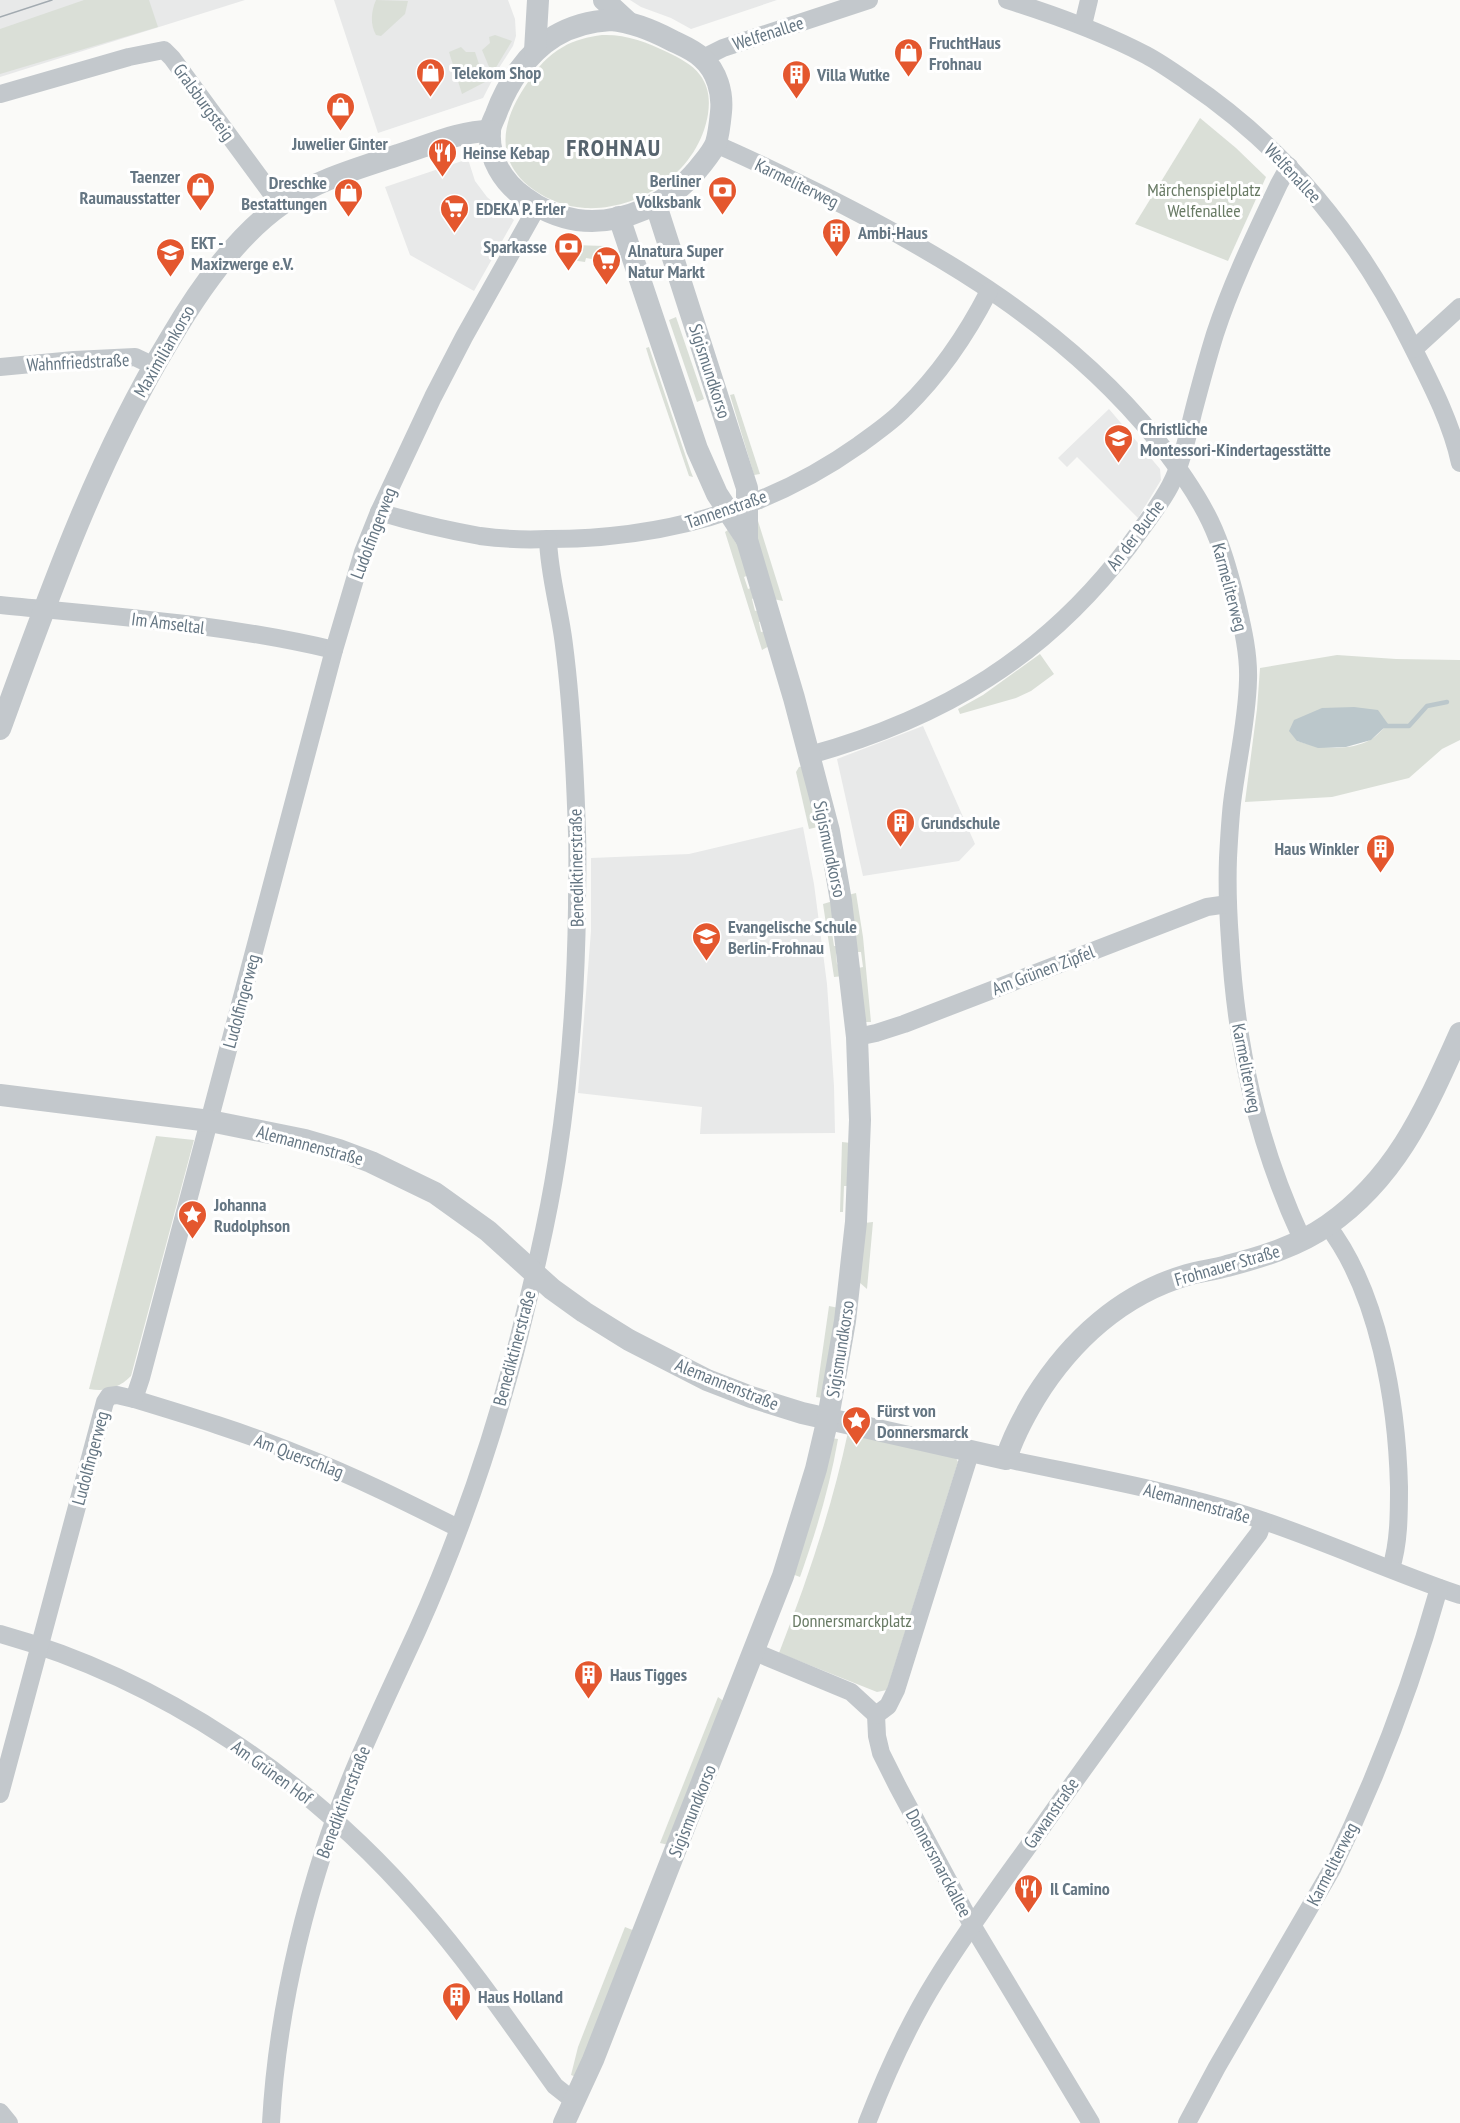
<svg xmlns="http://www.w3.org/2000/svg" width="1460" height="2123" font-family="'PT Sans Narrow',sans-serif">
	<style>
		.built { fill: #e8e9e9 }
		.green { fill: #dadfd7; fill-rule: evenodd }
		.water { fill: #bbc7cb }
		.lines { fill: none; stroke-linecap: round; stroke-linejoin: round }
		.stream { stroke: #bbc7cb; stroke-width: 4.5 }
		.minor { stroke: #c3c8cc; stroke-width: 18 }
		.tertiary { stroke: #c3c8cc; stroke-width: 22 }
		.tram { stroke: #a2aab0; stroke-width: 1.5 }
		.labels { text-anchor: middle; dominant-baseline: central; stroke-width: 6; stroke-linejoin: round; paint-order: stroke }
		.street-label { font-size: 18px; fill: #657683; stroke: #fff }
		.poi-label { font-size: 18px; font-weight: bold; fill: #657683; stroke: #fff; text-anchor: start }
		.park-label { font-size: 18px; fill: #687a64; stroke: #fff }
		.district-label { font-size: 24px; font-weight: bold; letter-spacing: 1.5px; fill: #57646e; stroke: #fff }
	</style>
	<rect width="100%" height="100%" fill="#fafaf8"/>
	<g class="built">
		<path d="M0 0H245L0 77Z"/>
		<path d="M334 0H508L515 19 516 36 513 46 497 71 483 98 378 133Z"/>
		<path d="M630 0H777L691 29 671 18 641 7Z"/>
		<path d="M468 159 475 181 487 197 514 220 474 291 410 255 385 187Z"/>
		<path d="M1109 409 1160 469 1161 480 1138 518 1077 457 1067 467 1058 458Z"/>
		<path d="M923 726 975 844 959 861 863 876 837 759Z"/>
		<path d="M803 827 814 884 827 984 834 1086 835 1133 700 1134 702 1107 578 1093 591 931V858L689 854Z"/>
	</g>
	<g class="green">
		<path d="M84 0H149L158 27 0 74V29Z"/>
		<path d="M376 0 408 1 405 14 381 36 376 35C370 25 371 11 376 0Z"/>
		<path d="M495 35 512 41 492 74 482 50 490 43 489 37Z"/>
		<path d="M602 35C625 34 647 42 667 52 679 58 692 64 700 75 709 87 710 100 708 114 699 171 640 211 585 208 567 207 548 200 534 190 492 160 502 119 528 82 537 68 548 55 563 47 574 40 588 37 602 35Z"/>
		<path d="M461 47 466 52H475L485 82 462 94 449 52Z"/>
		<path d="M1200 118 1236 148 1266 177 1228 261 1135 224Z"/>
		<path d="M573 245 605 246 609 262 586 258 585 262 571 260Z"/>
		<path d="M676 317 704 399 697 402 669 320Z"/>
		<path d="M649 347 691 472 693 477 689 476 651 364 646 348Z"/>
		<path d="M734 394 760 474 754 475 730 395Z"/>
		<path d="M758 521 783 601 773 599 755 544Z"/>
		<path d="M728 530 741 551 749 575 744 577 748 589 753 587 756 597 752 599 755 611 760 610 763 621 759 622 761 632 766 631 771 645 762 650 725 532Z"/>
		<path d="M1040 654 1054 674 1031 691 1016 698 960 714 958 709 983 695Z"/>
		<path d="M1337 655 1396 659 1460 660V740L1442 749 1409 778 1332 797 1245 802 1257 709 1260 668ZM1387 724C1383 729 1376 737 1370 740 1348 752 1319 748 1297 741Z"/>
		<path d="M804 766 818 827 809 829 796 772 799 767Z"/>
		<path d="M856 893 863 937 871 1022H864L858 968 863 967 861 952H856L848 895Z"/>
		<path d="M833 901 838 932 832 933 834 946H840L836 954 837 964 842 968 843 976 834 977 823 904Z"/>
		<path d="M156 1136 194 1140 131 1376C119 1388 106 1392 89 1389Z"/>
		<path d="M842 1142 851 1143 850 1186H844L843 1212H840Z"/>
		<path d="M873 1222 867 1289 859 1282 864 1223Z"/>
		<path d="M829 1306 839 1308 822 1398 816 1397Z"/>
		<path d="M848 1432 956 1458 958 1462 887 1690 877 1692 779 1653C807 1581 832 1508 848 1432Z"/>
		<path d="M831 1438 838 1439C830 1486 816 1532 800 1577L792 1574Z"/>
		<path d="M718 1697 726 1703 669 1845 660 1843Z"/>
		<path d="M625 1927 635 1931 576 2077 571 2075 578 2047Z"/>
	</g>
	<path class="water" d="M1354 707 1378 710 1388 724 1371 740 1346 747 1318 748 1297 741 1289 731 1294 720 1322 708Z"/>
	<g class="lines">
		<path class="stream" d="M1380 726H1409L1427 706 1447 702"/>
		<g class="minor">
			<path d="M1007 0C1055 15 1102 32 1146 55 1161 63 1175 73 1188 82 1286 148 1358 237 1410 342 1429 380 1451 421 1460 463"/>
			<path d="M1083 25 1089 0"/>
			<path d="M703 58 723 48 869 0"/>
			<path d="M0 94 129 57 164 50 172 58 280 205"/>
			<path d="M715 144C749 158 782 175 815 191 942 254 1067 328 1157 440 1176 465 1196 492 1210 521 1222 546 1229 572 1236 599 1242 625 1249 653 1248 680 1247 722 1237 762 1232 803 1230 821 1229 840 1228 858 1227 885 1228 913 1230 940 1236 1047 1257 1142 1302 1239"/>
			<path d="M1414 349 1460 307"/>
			<path d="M0 367 74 360 135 357 154 366"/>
			<path d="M379 512C412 522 446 530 480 536 502 539 526 540 548 539 662 539 766 511 859 445 875 433 892 422 905 408 940 374 967 334 989 291"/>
			<path d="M0 605C111 616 225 624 334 650"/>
			<path d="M810 755C943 718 1045 657 1129 546 1143 526 1159 507 1170 486 1182 463 1187 438 1193 413 1200 386 1207 360 1215 334 1232 282 1256 233 1279 184L1289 166"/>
			<path d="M857 1037 876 1033 904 1024 1207 907 1228 904"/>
			<path d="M1327 1225C1379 1292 1397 1404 1399 1487 1399 1514 1399 1543 1391 1568"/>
			<path d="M134 1399C190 1416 246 1433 300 1455 354 1476 406 1502 458 1528"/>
			<path d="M1006 1459C1086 1476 1168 1490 1246 1515 1319 1538 1388 1571 1460 1595"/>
			<path d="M0 1634C162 1679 312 1781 421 1908 470 1964 512 2026 555 2086L574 2101"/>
			<path d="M755 1652 851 1692 876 1715 877 1736 881 1753 898 1787 972 1925 1091 2123"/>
			<path d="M876 1715 888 1706 896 1690 971 1450"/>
			<path d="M0 1794 105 1402 109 1396 117 1395 134 1399 141 1378 334 650 363 552 379 512 433 397 464 337 537 207"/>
			<path d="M0 2112 9 2123"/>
			<path d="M271 2123C276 2031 296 1937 324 1850 349 1774 384 1703 417 1631 457 1542 490 1447 515 1353 531 1289 547 1225 557 1160 570 1077 576 991 577 907 577 882 578 858 577 833 575 771 572 707 564 645 560 610 549 575 548 539"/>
			<path d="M867 2123C886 2074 908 2025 936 1980 968 1928 1005 1879 1040 1830 1111 1729 1184 1631 1259 1533L1263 1521"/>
			<path d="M1187 2123 1217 2067 1332 1869C1376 1779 1412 1685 1439 1588"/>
		</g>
		<g class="tertiary">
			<path d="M604 0 627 21"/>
			<path d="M611 20C633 22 652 30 671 40 681 45 694 50 702 58 717 71 723 93 721 112 720 122 719 133 716 143 712 153 704 161 698 169 670 203 622 226 577 220 557 217 540 209 524 197 503 182 488 158 490 131 490 126 494 119 496 114 507 84 527 53 555 36 572 26 592 21 611 20Z"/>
			<path d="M535 51 538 0"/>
			<path d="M619 217 697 449 717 494 747 540"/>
			<path d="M0 729C49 595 96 461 170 339 198 291 236 236 282 204 316 180 359 168 398 155 428 146 459 131 490 131"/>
			<path d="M0 1095 210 1121 305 1140 339 1150 371 1162 435 1193 488 1231 552 1289 584 1312 629 1340 707 1380 751 1397 802 1413 1006 1459C1013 1436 1023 1418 1035 1398 1071 1340 1122 1294 1187 1275 1200 1271 1214 1270 1227 1266 1262 1257 1298 1246 1328 1225 1398 1176 1426 1108 1460 1033"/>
			<path d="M564 2123 593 2060 629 1968 783 1576 816 1469 828 1418 845 1321 856 1222 860 1120 857 1037 841 901 829 831 794 698 747 540V488L656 205"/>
		</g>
		<path class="tram" d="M0 17 52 0"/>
	</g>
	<defs>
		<symbol id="shop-pin" viewBox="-11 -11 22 30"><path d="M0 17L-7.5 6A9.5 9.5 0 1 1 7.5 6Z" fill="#e4572e" stroke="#fff"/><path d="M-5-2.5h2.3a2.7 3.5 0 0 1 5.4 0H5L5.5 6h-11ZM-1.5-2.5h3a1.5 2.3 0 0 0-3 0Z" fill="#fff"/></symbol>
		<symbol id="building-pin" viewBox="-11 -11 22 30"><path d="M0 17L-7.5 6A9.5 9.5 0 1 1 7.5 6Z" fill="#e4572e" stroke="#fff"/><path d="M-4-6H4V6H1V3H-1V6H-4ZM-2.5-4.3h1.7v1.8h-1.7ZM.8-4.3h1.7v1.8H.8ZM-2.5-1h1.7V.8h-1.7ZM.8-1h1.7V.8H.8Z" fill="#fff"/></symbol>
		<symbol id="restaurant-pin" viewBox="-11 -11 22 30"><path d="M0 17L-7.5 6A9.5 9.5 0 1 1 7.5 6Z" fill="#e4572e" stroke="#fff"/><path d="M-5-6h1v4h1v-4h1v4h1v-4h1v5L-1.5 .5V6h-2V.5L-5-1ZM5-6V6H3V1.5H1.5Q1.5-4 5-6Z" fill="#fff"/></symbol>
		<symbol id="bank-pin" viewBox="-11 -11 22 30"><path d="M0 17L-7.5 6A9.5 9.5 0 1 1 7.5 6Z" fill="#e4572e" stroke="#fff"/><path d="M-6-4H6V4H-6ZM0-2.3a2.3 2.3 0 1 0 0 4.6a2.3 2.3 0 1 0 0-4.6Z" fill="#fff"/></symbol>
		<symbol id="supermarket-pin" viewBox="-11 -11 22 30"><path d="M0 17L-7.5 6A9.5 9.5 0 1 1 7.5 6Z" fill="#e4572e" stroke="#fff"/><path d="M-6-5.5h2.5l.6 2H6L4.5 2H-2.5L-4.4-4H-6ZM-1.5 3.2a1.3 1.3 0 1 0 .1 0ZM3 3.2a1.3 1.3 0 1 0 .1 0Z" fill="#fff"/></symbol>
		<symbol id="school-pin" viewBox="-11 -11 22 30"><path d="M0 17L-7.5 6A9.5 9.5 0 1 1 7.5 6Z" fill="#e4572e" stroke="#fff"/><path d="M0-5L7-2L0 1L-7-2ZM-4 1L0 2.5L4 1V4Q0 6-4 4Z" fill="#fff"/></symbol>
		<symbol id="sight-pin" viewBox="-11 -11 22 30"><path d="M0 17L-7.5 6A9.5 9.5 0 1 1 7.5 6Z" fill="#e4572e" stroke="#fff"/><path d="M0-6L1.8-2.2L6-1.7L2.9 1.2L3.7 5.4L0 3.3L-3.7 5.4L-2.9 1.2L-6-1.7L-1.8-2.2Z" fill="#fff"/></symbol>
	</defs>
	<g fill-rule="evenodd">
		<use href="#shop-pin" x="892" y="36" width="33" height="45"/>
		<use href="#shop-pin" x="414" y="56" width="33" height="45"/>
		<use href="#building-pin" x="780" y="58" width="33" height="45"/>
		<use href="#shop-pin" x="324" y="90" width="33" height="45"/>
		<use href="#restaurant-pin" x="426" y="136" width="33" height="45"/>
		<use href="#shop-pin" x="184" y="170" width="33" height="45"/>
		<use href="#bank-pin" x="706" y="174" width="33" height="45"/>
		<use href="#shop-pin" x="332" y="176" width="33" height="45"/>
		<use href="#supermarket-pin" x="438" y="192" width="33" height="45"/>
		<use href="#building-pin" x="820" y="216" width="33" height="45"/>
		<use href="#bank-pin" x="552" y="230" width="33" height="45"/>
		<use href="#school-pin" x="154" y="236" width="33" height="45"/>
		<use href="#supermarket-pin" x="590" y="244" width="33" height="45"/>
		<use href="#school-pin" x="1102" y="422" width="33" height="45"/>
		<use href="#building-pin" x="884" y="806" width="33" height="45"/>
		<use href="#building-pin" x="1364" y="832" width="33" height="45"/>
		<use href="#school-pin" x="690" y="920" width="33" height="45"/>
		<use href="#sight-pin" x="176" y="1198" width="33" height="45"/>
		<use href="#sight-pin" x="840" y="1404" width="33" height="45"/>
		<use href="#building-pin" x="572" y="1658" width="33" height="45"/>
		<use href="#restaurant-pin" x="1012" y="1872" width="33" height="45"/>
		<use href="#building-pin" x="440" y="1980" width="33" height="45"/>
	</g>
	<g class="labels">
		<g class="street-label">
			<text transform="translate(768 33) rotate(-18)">Welfenallee</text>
			<text transform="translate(204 102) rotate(54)">Gralsburgsteig</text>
			<text transform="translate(1293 173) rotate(47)">Welfenallee</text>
			<text transform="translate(797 183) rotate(26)">Karmeliterweg</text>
			<text transform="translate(164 351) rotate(-60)">Maximiliankorso</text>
			<text transform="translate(78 362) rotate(-3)">Wahnfriedstraße</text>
			<text transform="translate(710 371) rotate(72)">Sigismundkorso</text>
			<text transform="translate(726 509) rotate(-19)">Tannenstraße</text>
			<text transform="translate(373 533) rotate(-69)">Ludolfingerweg</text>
			<text transform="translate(1135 535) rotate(-53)">An der Buche</text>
			<text transform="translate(1230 587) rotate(75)">Karmeliterweg</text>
			<text transform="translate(168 623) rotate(7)">Im Amseltal</text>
			<text transform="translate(830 849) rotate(78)">Sigismundkorso</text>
			<text transform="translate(576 868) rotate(-91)">Benediktinerstraße</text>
			<text transform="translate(1043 970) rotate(-21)">Am Grünen Zipfel</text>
			<text transform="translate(241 1001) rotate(-75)">Ludolfingerweg</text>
			<text transform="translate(1247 1068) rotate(79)">Karmeliterweg</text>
			<text transform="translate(310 1145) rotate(15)">Alemannenstraße</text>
			<text transform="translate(1227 1265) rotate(-16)">Frohnauer Straße</text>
			<text transform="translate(514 1348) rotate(-75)">Benediktinerstraße</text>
			<text transform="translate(840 1349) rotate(-81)">Sigismundkorso</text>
			<text transform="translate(727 1384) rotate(22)">Alemannenstraße</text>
			<text transform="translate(299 1456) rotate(21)">Am Querschlag</text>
			<text transform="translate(90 1458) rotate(-75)">Ludolfingerweg</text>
			<text transform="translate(1197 1503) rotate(15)">Alemannenstraße</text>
			<text transform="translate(272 1772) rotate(36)">Am Grünen Hof</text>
			<text transform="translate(343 1802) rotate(-69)">Benediktinerstraße</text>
			<text transform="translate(692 1811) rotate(-68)">Sigismundkorso</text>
			<text transform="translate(1051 1813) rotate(-55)">Gawanstraße</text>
			<text transform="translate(939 1863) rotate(62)">Donnersmarckallee</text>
			<text transform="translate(1332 1864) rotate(-63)">Karmeliterweg</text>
		</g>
		<g class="poi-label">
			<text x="929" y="42">FruchtHaus<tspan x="929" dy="21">Frohnau</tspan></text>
			<text x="452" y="72">Telekom Shop</text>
			<text x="817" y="74">Villa Wutke</text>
			<text x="340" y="143" text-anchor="middle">Juwelier Ginter</text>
			<text x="463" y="152">Heinse Kebap</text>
			<text x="180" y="176" text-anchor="end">Taenzer<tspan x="180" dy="21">Raumausstatter</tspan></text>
			<text x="701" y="180" text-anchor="end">Berliner<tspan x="701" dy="21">Volksbank</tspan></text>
			<text x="327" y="182" text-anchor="end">Dreschke<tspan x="327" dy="21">Bestattungen</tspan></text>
			<text x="476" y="208">EDEKA P. Erler</text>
			<text x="858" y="232">Ambi-Haus</text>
			<text x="191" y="242">EKT -<tspan x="191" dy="21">Maxizwerge e.V.</tspan></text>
			<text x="547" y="246" text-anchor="end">Sparkasse</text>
			<text x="628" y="250">Alnatura Super<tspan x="628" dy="21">Natur Markt</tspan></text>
			<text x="1140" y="428">Christliche<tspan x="1140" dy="21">Montessori-Kindertagesstätte</tspan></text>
			<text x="921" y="822">Grundschule</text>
			<text x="1359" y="848" text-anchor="end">Haus Winkler</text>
			<text x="728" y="926">Evangelische Schule<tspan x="728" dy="21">Berlin-Frohnau</tspan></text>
			<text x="214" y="1204">Johanna<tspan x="214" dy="21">Rudolphson</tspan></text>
			<text x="877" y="1410">Fürst von<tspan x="877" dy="21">Donnersmarck</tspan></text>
			<text x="610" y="1674">Haus Tigges</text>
			<text x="1050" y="1888">Il Camino</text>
			<text x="478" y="1996">Haus Holland</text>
		</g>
		<g class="park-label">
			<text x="1204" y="189">Märchenspielplatz<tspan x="1204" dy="21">Welfenallee</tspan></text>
			<text x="852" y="1620">Donnersmarckplatz</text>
		</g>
		<g class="district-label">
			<text x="614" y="147">FROHNAU</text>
		</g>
	</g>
</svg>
